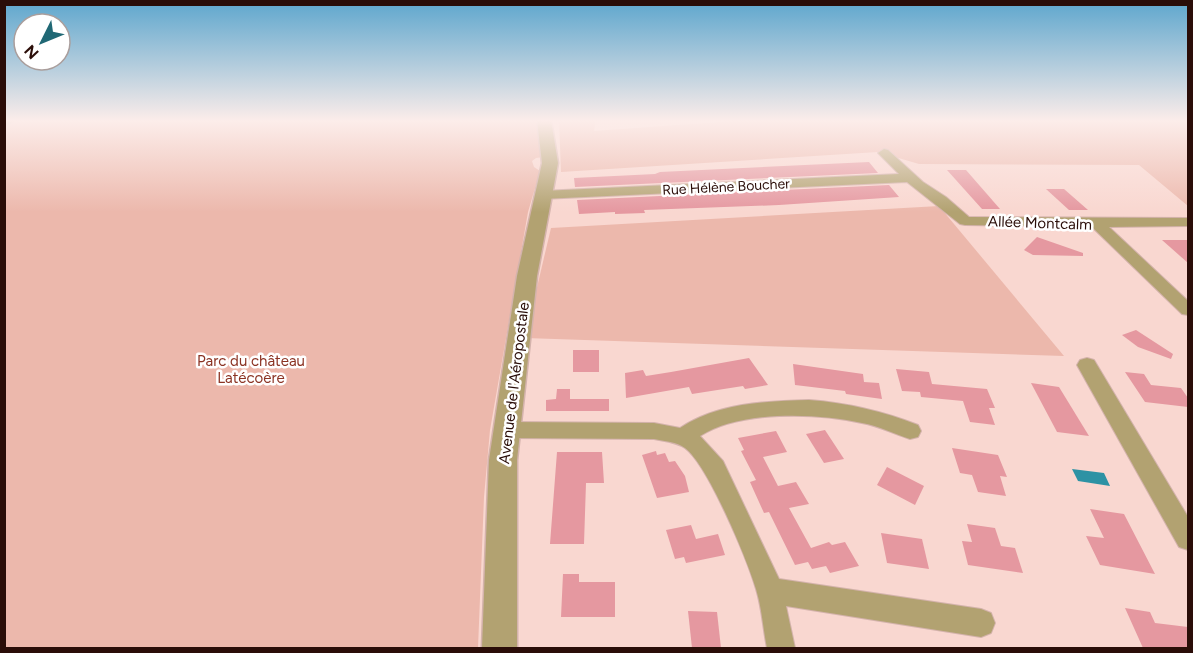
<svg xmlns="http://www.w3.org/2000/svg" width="1193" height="653" font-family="Figtree,sans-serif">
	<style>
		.green { fill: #ecb8ac }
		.water { fill: #2d92a4 }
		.building { fill: #e598a0 }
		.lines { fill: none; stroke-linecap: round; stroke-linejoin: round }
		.minor-casing { stroke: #d4b3ac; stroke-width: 2 }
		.tertiary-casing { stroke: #d4b3ac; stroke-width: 3 }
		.minor { fill: #b2a271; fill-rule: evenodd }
		.tertiary { fill: #b2a271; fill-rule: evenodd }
		.labels { text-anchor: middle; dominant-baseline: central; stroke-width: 5; stroke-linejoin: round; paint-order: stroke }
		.far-street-label { font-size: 14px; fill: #2a0d08; stroke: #fff }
		.street-label { font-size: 15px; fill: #2a0d08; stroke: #fff }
		.park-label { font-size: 15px; fill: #8b3323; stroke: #fff }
	</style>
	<rect width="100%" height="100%" fill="#f9d7d0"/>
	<g class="green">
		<path d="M23 120H537L543 157 536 158 532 161 534 167 540 171 528 212 490 430 484 497 478 648H5V126Z"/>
		<path d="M559 120H596L594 131 746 120H1188V206L1139 165 919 164 878 152 561 172Z"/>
		<path d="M939 206 1064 356 525 338 551 228Z"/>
	</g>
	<path class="water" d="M1072 469 1104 473 1110 486 1078 481Z"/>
	<g class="building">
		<path d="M869 162 878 173 575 187 574 178 655 174 660 172Z"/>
		<path d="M947 170H966L1000 209H982Z"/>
		<path d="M889 185 899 197 779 205 644 210 645 213 615 214V212L579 214 577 200Z"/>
		<path d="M1046 189H1064L1088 210H1069Z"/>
		<path d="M1037 237 1083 253V256L1033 255 1024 250Z"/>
		<path d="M1162 240H1188V263Z"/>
		<path d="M1136 330 1173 354 1171 359 1138 347 1122 335Z"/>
		<rect x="573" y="350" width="26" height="22"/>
		<path d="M749 358 768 385 745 389 743 386 692 394 689 387 626 398 625 373 643 370 646 376 671 372Z"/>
		<path d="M793 364 863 374 864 382 879 383 882 399 846 394 845 391 795 385Z"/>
		<path d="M896 369 929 372 932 384 987 389 995 408H989L995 425 970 422 963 401 921 397 920 392 902 391Z"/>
		<path d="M1125 372 1144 374 1151 385 1181 388 1188 398V407L1145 402Z"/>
		<path d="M1031 383 1059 387 1089 436 1057 432Z"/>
		<path d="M557 389H570V399H609V411H546V400L556 399Z"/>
		<path d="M825 430 844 459 824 463 806 434Z"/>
		<path d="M776 431 787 452 763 457 778 486 796 482 809 504 789 508 811 548 829 542 832 545 845 542 859 566 830 573 826 566 812 569 808 562 795 565 769 512 764 513 754 491 750 482 756 480 741 451 744 450 738 438Z"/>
		<path d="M952 448 998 455 1007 477 1000 476 1006 496 978 492 972 475 960 473Z"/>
		<path d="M656 451 657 455 665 453 669 462 675 461 685 476 689 492 657 498 642 455Z"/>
		<path d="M557 452H602L604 483H586L584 544H550Z"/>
		<path d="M887 467 924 486 915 505 877 485Z"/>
		<path d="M1090 509 1124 514 1155 574 1100 565 1086 536 1104 538Z"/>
		<path d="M967 524 995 528 1001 546 1015 548 1023 573 968 565 962 541 972 542Z"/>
		<path d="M691 525 696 539 718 534 725 555 686 563 684 557 675 559 666 530Z"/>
		<path d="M881 533 922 539 929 569 887 563Z"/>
		<path d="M563 574H579V582H615V617H561Z"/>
		<path d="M1125 608 1150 612 1155 623 1188 627V648H1143Z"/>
		<path d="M688 611 717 612 721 648H692Z"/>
	</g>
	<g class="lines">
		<defs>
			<g id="minor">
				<path d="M4 120H19L4 126Z"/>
				<path d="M884 149 888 150 923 182 946 197 969 217 1188 218V226L1109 227 1188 301V315L1182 314 1092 227 965 225 960 224 907 182 542 199 535 195 542 191 899 174 878 153Z"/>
				<path d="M1087 358 1094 360 1188 517V550L1179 547 1077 365 1080 360Z"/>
				<path d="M809 400C848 403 882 411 918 425L921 431 918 437 910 439C894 434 879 426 862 423 817 413 741 410 700 436L723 461 779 579 981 609 991 613 995 623 991 633 981 637 786 606 795 648H767C763 629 762 608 756 589 747 559 708 465 685 448 677 442 664 441 654 439L506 438 498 436 495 430 498 424 506 422 654 423 680 428C717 403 766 401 809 400Z"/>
			</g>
			<path id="tertiary" d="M537 120H551L558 163 537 276 517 460V648H482L489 460 517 276 542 163Z"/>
		</defs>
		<use href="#minor" class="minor-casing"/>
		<use href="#tertiary" class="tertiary-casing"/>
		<use href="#minor" class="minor"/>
		<use href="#tertiary" class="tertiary"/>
	</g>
	<linearGradient id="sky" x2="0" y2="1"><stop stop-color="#5da6cd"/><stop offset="0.57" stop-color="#fcedea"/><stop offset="1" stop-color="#fcedea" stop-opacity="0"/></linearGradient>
	<rect width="1193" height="212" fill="url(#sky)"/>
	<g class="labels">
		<g class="far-street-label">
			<text transform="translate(726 187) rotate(-3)">Rue Hélène Boucher</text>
		</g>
		<g class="street-label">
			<text transform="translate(1040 223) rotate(2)">Allée Montcalm</text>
			<text transform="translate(514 383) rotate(-83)">Avenue de l'Aéropostale</text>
		</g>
		<g class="park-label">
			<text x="251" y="361">Parc du château<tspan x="251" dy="17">Latécoère</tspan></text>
		</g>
	</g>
	<rect width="1193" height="653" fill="none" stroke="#2a0d08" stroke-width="12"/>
	<g transform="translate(42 42) rotate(227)"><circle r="28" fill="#ffffff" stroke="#aa9e9c" stroke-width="1.5"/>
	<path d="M0-4.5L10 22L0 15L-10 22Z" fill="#206875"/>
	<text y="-9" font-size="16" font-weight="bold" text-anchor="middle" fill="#2a0d08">N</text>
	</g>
</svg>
